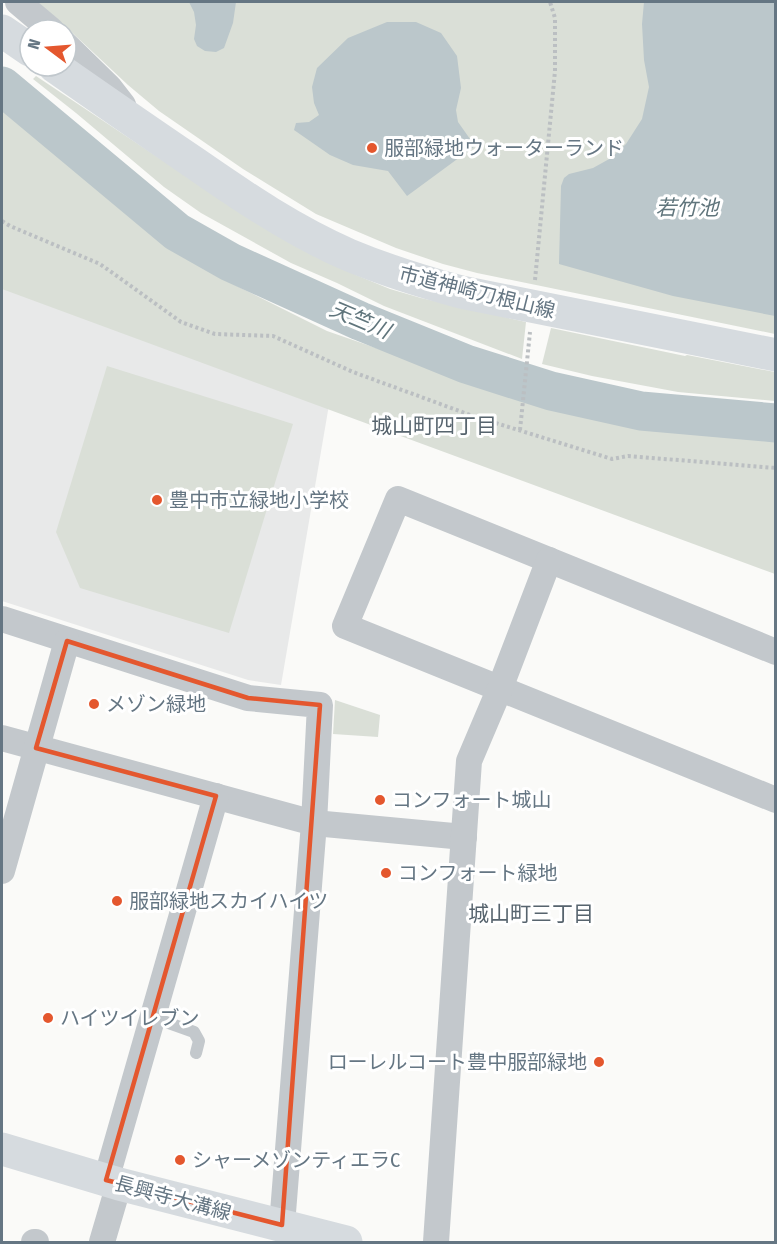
<svg xmlns="http://www.w3.org/2000/svg" width="777" height="1244" font-family="'Fira Sans Condensed','Noto Sans JP',sans-serif">
	<style>
		.built { fill: #e8e9e9 }
		.green { fill: #dadfd7 }
		.water { fill: #bbc7cb }
		.lines { fill: none; stroke-linecap: round; stroke-linejoin: round }
		.river { stroke: #bbc7cb; stroke-width: 39 }
		.path { stroke: #bbbfc2; stroke-width: 4; stroke-dasharray: 3 3; stroke-linecap: butt }
		.lane { stroke: #c3c8cc; stroke-width: 12 }
		.street { stroke: #c3c8cc; stroke-width: 26 }
		.secondary { stroke: #d6dbdf; stroke-width: 33 }
		.marked { fill: none; stroke: #e4572e; stroke-width: 4.5; stroke-linejoin: round }
		.poi-dot { fill: #e4572e; stroke: #fff; stroke-width: 2 }
		.labels { text-anchor: middle; dominant-baseline: central; stroke-width: 6; stroke-linejoin: round; paint-order: stroke }
		.poi-label { font-size: 20px; fill: #657683; stroke: #fff; text-anchor: start }
		.street-label { font-size: 20px; fill: #657683; stroke: #fff }
		.water-label { font-size: 21px; font-style: italic; fill: #60757c; stroke: #fff }
		.neighbourhood-label { font-size: 21px; fill: #57646e; stroke: #fff }
	</style>
	<rect width="100%" height="100%" fill="#fafaf8"/>
	<path class="built" d="M2 284 330 399 281 685 248 680 2 601Z"/>
	<g class="green">
		<path d="M38 2H775V334L477 273 443 264 396 248 316 214 243 169 159 111 128 85 65 26 43 8Z"/>
		<path d="M36 76 168 164 356 275 390 289 421 298 526 322 522 359 384 306 337 283 291 263 201 213 164 187 76 113 33 79Z"/>
		<path d="M2 110 93 175 150 230 223 279 327 331 529 401 621 423 740 433 775 438V574L2 289Z"/>
		<path d="M551 328 685 356 687 355 775 372V401L678 392 592 376 542 364Z"/>
		<path d="M107 366 293 424 229 633 80 588 56 532Z"/>
		<path d="M335 700 380 715 378 737 333 734Z"/>
	</g>
	<g class="water">
		<path d="M189 2H236L233 23 224 48 216 52 205 51 197 46 194 39 196 25 194 12Z"/>
		<path d="M644 2H775V316L673 296 559 264 561 186 564 178 569 174 593 168 611 158 626 144 642 119 649 87 644 60 642 24Z"/>
		<path d="M387 22H416L441 33 457 56 461 88 456 110 458 122 475 146 407 196 388 171 353 165 330 155 294 130 296 123 309 122 319 115 314 103 312 87 317 68 348 38Z"/>
	</g>
	<g class="lines">
		<path class="river" d="M2 86 177 232 230 262 360 321 466 364 551 391 641 411 776 423"/>
		<g class="path">
			<path d="M2 221 10 226 100 264 181 322 215 334 273 336 353 372 473 416 612 459 628 456 776 468"/>
			<path d="M535 280 555 71V18L550 2"/>
			<path d="M520 430 530 332"/>
		</g>
		<path class="lane" d="M152 1017 194 1032 199 1041 196 1053"/>
		<g class="street">
			<path d="M18 2 51 30"/>
			<path d="M66 45 109 87 123 105"/>
			<path d="M2 619 248 698 320 705 314 823 282 1225"/>
			<path d="M776 652 398 499 345 626 776 800"/>
			<path d="M2 738 314 823 464 837"/>
			<path d="M2 871 67 641"/>
			<path d="M106 1180 216 796"/>
			<path d="M34 1242H36"/>
			<path d="M102 1242 119 1184"/>
			<path d="M436 1242 469 761 500 688 549 560"/>
		</g>
		<g class="secondary">
			<path d="M2 31 30 50"/>
			<path d="M54 66C101 99 149 132 196 164 245 198 294 231 349 255 385 270 423 282 461 292L776 355"/>
			<path d="M2 1149 119 1184 346 1242"/>
		</g>
	</g>
	<path class="marked" d="M67 641 248 698 320 705 282 1225 106 1180 216 796 36 748Z"/>
	<g class="poi-dot">
		<circle cx="372" cy="148" r="6"/>
		<circle cx="157" cy="500" r="6"/>
		<circle cx="94" cy="704" r="6"/>
		<circle cx="380" cy="800" r="6"/>
		<circle cx="386" cy="873" r="6"/>
		<circle cx="117" cy="901" r="6"/>
		<circle cx="48" cy="1018" r="6"/>
		<circle cx="599" cy="1062" r="6"/>
		<circle cx="180" cy="1160" r="6"/>
	</g>
	<g class="labels">
		<g class="poi-label">
			<text x="384" y="148">服部緑地ウォーターランド</text>
			<text x="169" y="500">豊中市立緑地小学校</text>
			<text x="106" y="704">メゾン緑地</text>
			<text x="392" y="800">コンフォート城山</text>
			<text x="398" y="873">コンフォート緑地</text>
			<text x="129" y="901">服部緑地スカイハイツ</text>
			<text x="60" y="1018">ハイツイレブン</text>
			<text x="587" y="1062" text-anchor="end">ローレルコート豊中服部緑地</text>
			<text x="192" y="1160">シャーメゾンティエラC</text>
		</g>
		<g class="street-label">
			<text transform="translate(477 292) rotate(14)">市道神崎刀根山線</text>
			<text transform="translate(173 1198) rotate(15)">長興寺大溝線</text>
		</g>
		<g class="water-label">
			<text x="687" y="208">若竹池</text>
			<text transform="translate(360 320) rotate(23)">天竺川</text>
		</g>
		<g class="neighbourhood-label">
			<text x="434" y="426">城山町四丁目</text>
			<text x="531" y="914">城山町三丁目</text>
		</g>
	</g>
	<rect width="777" height="1244" fill="none" stroke="#657683" stroke-width="6"/>
	<g transform="translate(48 48) rotate(286)"><circle r="28" fill="#ffffff" stroke="#c1c8cd" stroke-width="1.5"/>
	<path d="M0-4.5L10 22L0 15L-10 22Z" fill="#e4572e"/>
	<text y="-9" font-size="16" font-weight="bold" text-anchor="middle" fill="#657683">N</text>
	</g>
</svg>
